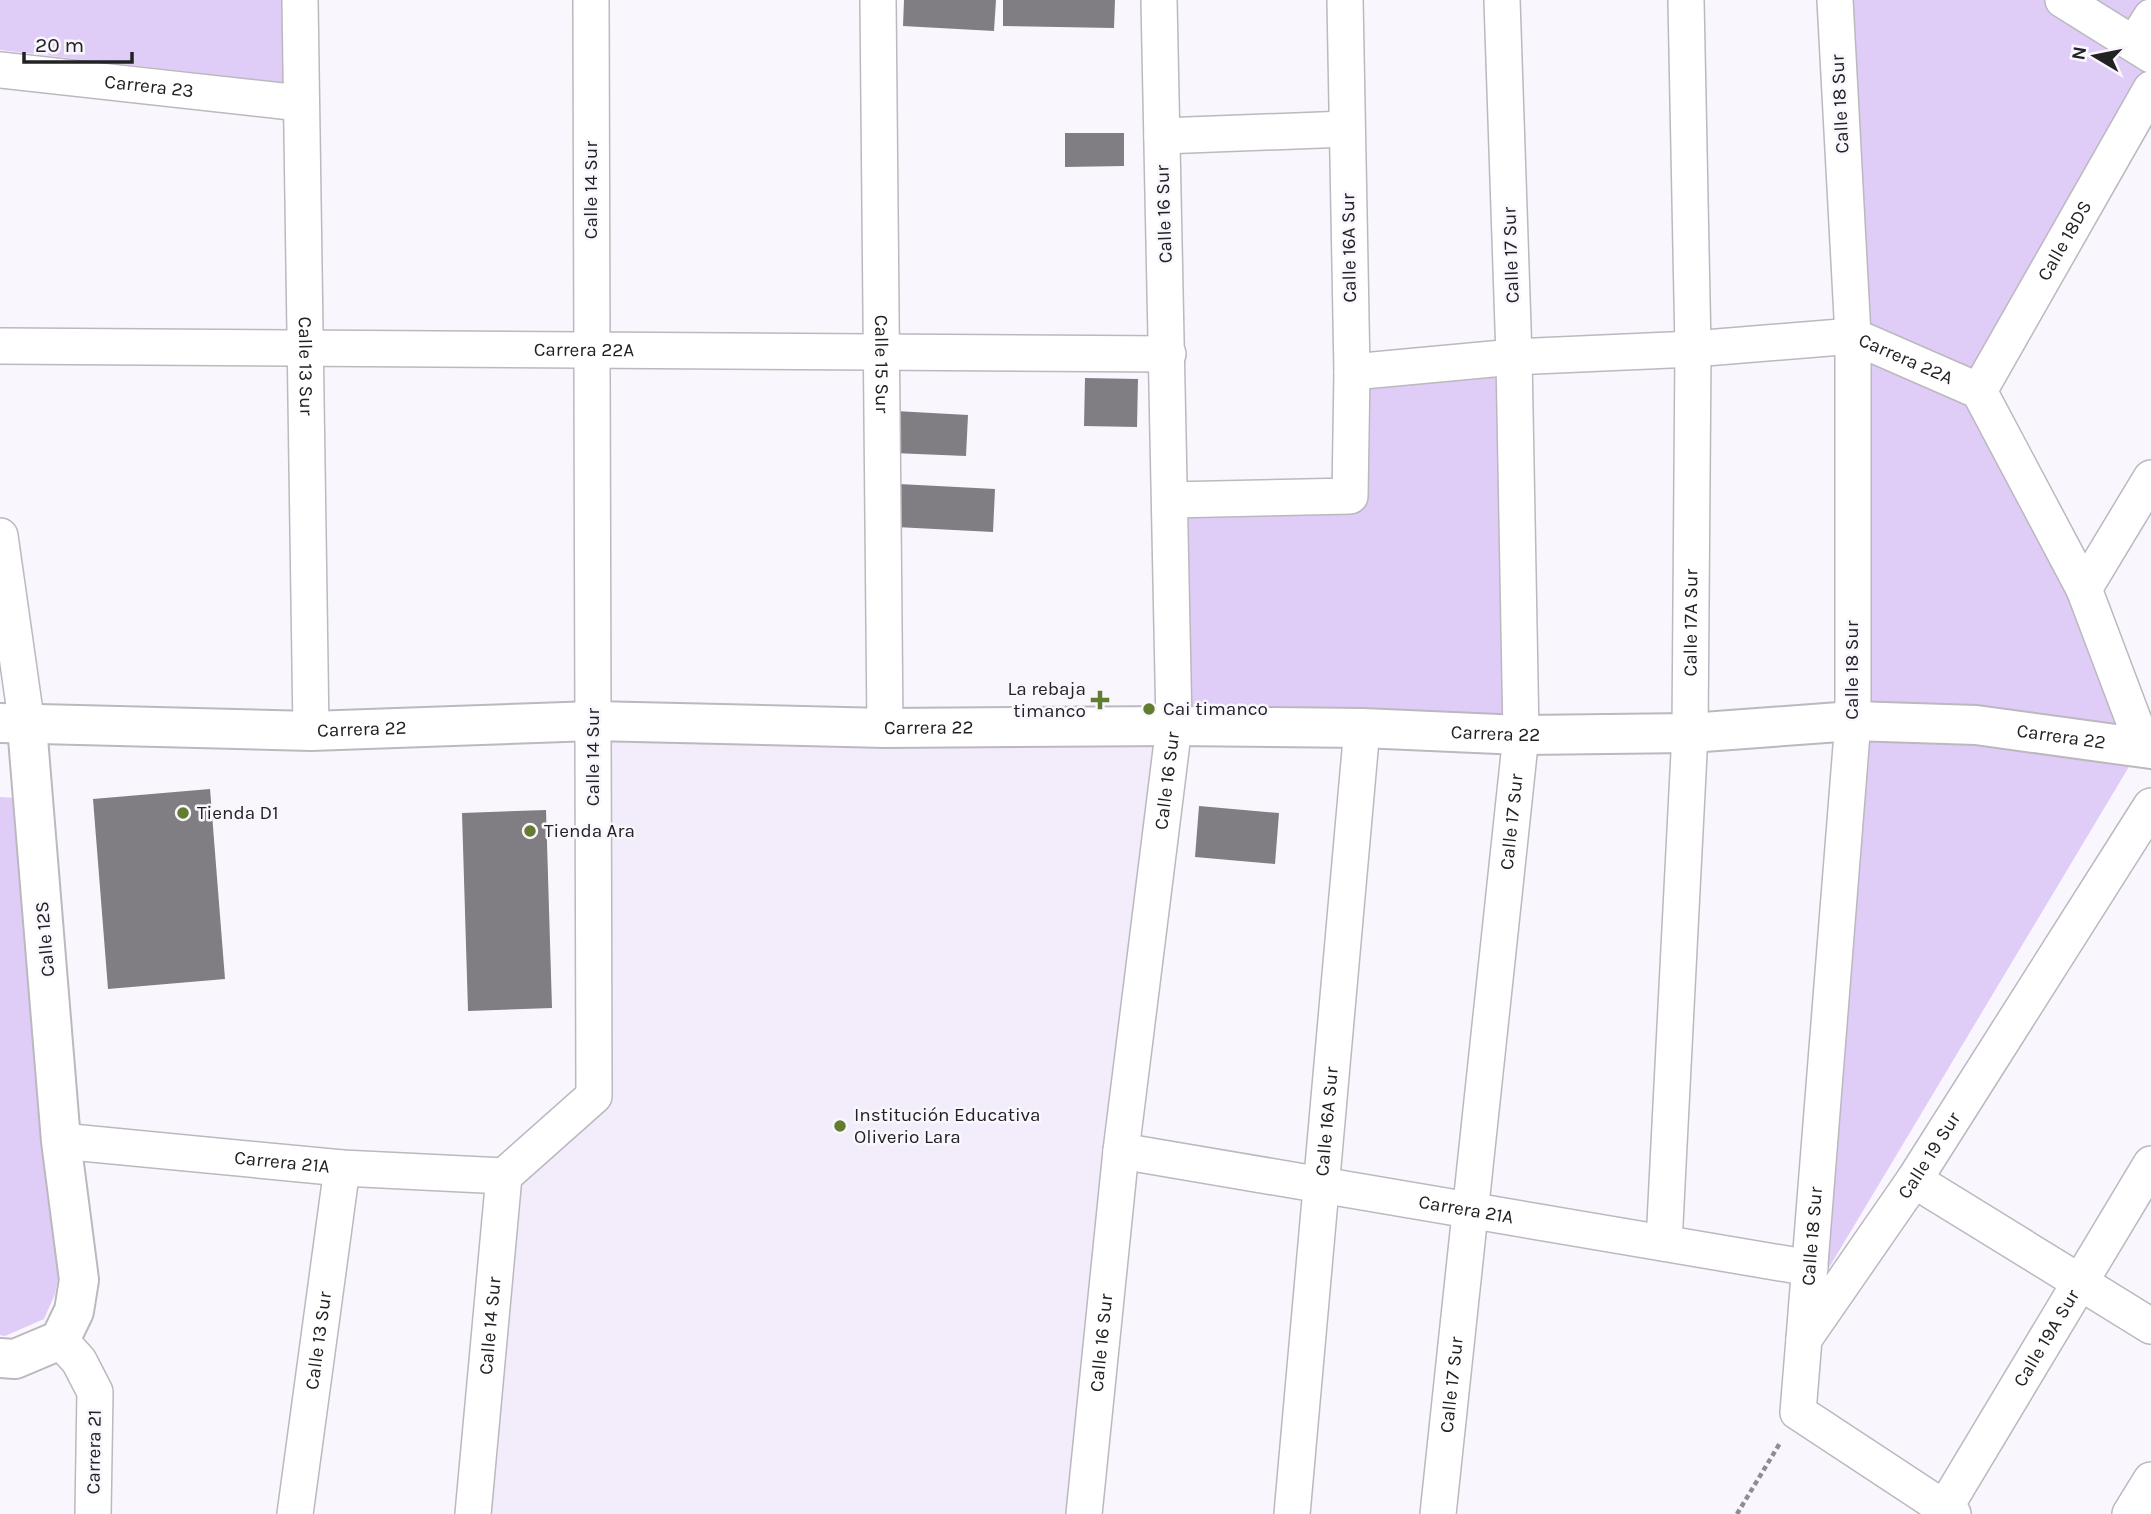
<svg xmlns="http://www.w3.org/2000/svg" width="2151" height="1514" font-family="Karla,sans-serif">
	<style>
		.built { fill: #f2ecfb }
		.green { fill: #dfccf7 }
		.building { fill: #807d83 }
		.lines { fill: none; stroke-linecap: round; stroke-linejoin: round }
		.minor-casing { stroke: #bbb8bf; stroke-width: 38 }
		.tertiary-casing { stroke: #bbb8bf; stroke-width: 42 }
		.path { stroke: #8f8d92; stroke-width: 4.5; stroke-dasharray: 5 3.5; stroke-linecap: butt }
		.minor { stroke: #fff; stroke-width: 35 }
		.tertiary { stroke: #fff; stroke-width: 38 }
		.poi-dot { fill: #627c30; stroke: #f9f6fd; stroke-width: 2.5 }
		.labels { text-anchor: middle; dominant-baseline: central; stroke-width: 5; stroke-linejoin: round; paint-order: stroke }
		.street-label { font-size: 19px; fill: #222124; stroke: #f9f6fd }
		.poi-label { font-size: 19px; fill: #222124; stroke: #f9f6fd; text-anchor: start }
	</style>
	<rect width="100%" height="100%" fill="#f9f6fd"/>
	<path class="built" d="M601 739 1156 745 1069 1514H485L516 1175 602 1097Z"/>
	<g class="green">
		<path d="M0 0H286V83L0 50Z"/>
		<path d="M1842 0H2151V77L1968 399 2078 586 2133 760 1812 1296 1859 704Z"/>
		<path d="M1506 367 1512 726 1182 718 1179 502 1356 507 1362 385Z"/>
		<path d="M0 797 16 798 60 1268 55 1294 44 1319 5 1336 0 1335Z"/>
	</g>
	<g class="building">
		<path d="M904 0H996L994 31 903 26Z"/>
		<path d="M1003 0H1115L1114 28 1003 26Z"/>
		<path d="M1065 133H1124V166L1065 167Z"/>
		<path d="M1085 378 1138 379 1137 427 1084 426Z"/>
		<path d="M895 411 968 415 966 456 893 453Z"/>
		<path d="M899 484 995 489 993 532 896 527Z"/>
		<path d="M210 789 225 979 108 989 93 799Z"/>
		<path d="M1199 806 1279 813 1275 864 1195 857Z"/>
		<path d="M546 810 552 1008 468 1011 462 813Z"/>
	</g>
	<g class="lines">
		<defs>
			<g id="minor">
				<path id="s1" d="M300 0 311 731"/>
				<path id="s2" d="M878 0 885 728"/>
				<path d="M2063 0 2151 55"/>
				<path d="M2134 44 2151 17"/>
				<path id="s3" d="M0 70 300 103"/>
				<path d="M1162 136 1346 129"/>
				<path id="s4" d="M0 346 1168 354"/>
				<path id="s5" d="M1352 372 1514 357 1693 349 1853 336 1979 391 2084 589 2144 748"/>
				<path id="s6" d="M1979 391 2151 89"/>
				<path d="M1170 500 1350 496 1352 372 1345 0"/>
				<path d="M0 536 27 726"/>
				<path d="M2084 589 2151 478"/>
				<path id="s7" d="M61 1141 342 1168 504 1176"/>
				<path id="s8" d="M1121 1151 1810 1268"/>
				<path d="M1914 1180 2151 1326"/>
				<path id="s9" d="M1664 1243 1690 733 1693 349 1686 0"/>
				<path id="s10" d="M1804 1339 1853 721V336L1835 0"/>
				<path d="M60 1340 79 1361 95 1392 93 1514"/>
				<path id="s11" d="M295 1514 342 1168"/>
				<path id="s12" d="M473 1514 504 1176 594 1096 591 0"/>
				<path id="s13" d="M1084 1514 1121 1151 1174 726 1159 0"/>
				<path id="s14" d="M1292 1514 1362 728"/>
				<path id="s15" d="M1438 1514 1521 735 1514 357 1502 0"/>
				<path id="s16" d="M1941 1514 2151 1164"/>
				<path id="s17" d="M1953 1514 1798 1412 1804 1339 1914 1180 2151 806"/>
				<path d="M2130 1514 2151 1480"/>
			</g>
			<g id="tertiary">
				<path id="s18" d="M0 723 311 731 593 721 885 728 1174 726 1362 728 1521 735 1690 733 1853 721 1976 725 2151 749"/>
				<path d="M0 1358 15 1359 60 1340 74 1311 79 1280 61 1141 27 726"/>
			</g>
		</defs>
		<use href="#minor" class="minor-casing"/>
		<use href="#tertiary" class="tertiary-casing"/>
		<path class="path" d="M1737 1514 1780 1443"/>
		<use href="#minor" class="minor"/>
		<use href="#tertiary" class="tertiary"/>
	</g>
	<g class="poi-dot">
		<path d="M1096.5 689.5h7v7h7v7h-7v7h-7v-7h-7v-7h7z"/>
		<circle cx="1149" cy="709" r="7"/>
		<circle cx="183" cy="813" r="7"/>
		<circle cx="530" cy="831" r="7"/>
		<circle cx="840" cy="1126" r="7"/>
	</g>
	<g class="labels">
		<g class="street-label">
			<text stroke="none"><textPath href="#s3" startOffset="150">Carrera 23</textPath></text>
			<text transform="translate(1840 104) rotate(-93)">Calle 18 Sur</text>
			<text transform="translate(591 190) rotate(-90)">Calle 14 Sur</text>
			<text transform="translate(1164 214) rotate(-92)">Calle 16 Sur</text>
			<text stroke="none"><textPath href="#s6" startOffset="173">Calle 18DS</textPath></text>
			<text transform="translate(1349 248) rotate(-91)">Calle 16A Sur</text>
			<text transform="translate(1511 255) rotate(-92)">Calle 17 Sur</text>
			<text stroke="none"><textPath href="#s4" startOffset="584">Carrera 22A</textPath></text>
			<text stroke="none"><textPath href="#s5" startOffset="560">Carrera 22A</textPath></text>
			<text stroke="none"><textPath href="#s2" startOffset="364">Calle 15 Sur</textPath></text>
			<text stroke="none"><textPath href="#s1" startOffset="366">Calle 13 Sur</textPath></text>
			<text stroke="none"><textPath href="#s9" startOffset="621">Calle 17A Sur</textPath></text>
			<text transform="translate(1852 670) rotate(-90)">Calle 18 Sur</text>
			<text stroke="none"><textPath href="#s18" startOffset="929">Carrera 22</textPath></text>
			<text stroke="none"><textPath href="#s18" startOffset="362">Carrera 22</textPath></text>
			<text stroke="none"><textPath href="#s18" startOffset="1496">Carrera 22</textPath></text>
			<text stroke="none"><textPath href="#s18" startOffset="2063">Carrera 22</textPath></text>
			<text transform="translate(593 757) rotate(-90)">Calle 14 Sur</text>
			<text stroke="none"><textPath href="#s13" startOffset="738">Calle 16 Sur</textPath></text>
			<text stroke="none"><textPath href="#s15" startOffset="696">Calle 17 Sur</textPath></text>
			<text transform="translate(45 939) rotate(-95)">Calle 12S</text>
			<text stroke="none"><textPath href="#s14" startOffset="394">Calle 16A Sur</textPath></text>
			<text stroke="none"><textPath href="#s17" startOffset="481">Calle 19 Sur</textPath></text>
			<text stroke="none"><textPath href="#s7" startOffset="222">Carrera 21A</textPath></text>
			<text stroke="none"><textPath href="#s8" startOffset="350">Carrera 21A</textPath></text>
			<text stroke="none"><textPath href="#s10" startOffset="103">Calle 18 Sur</textPath></text>
			<text stroke="none"><textPath href="#s12" startOffset="189">Calle 14 Sur</textPath></text>
			<text stroke="none"><textPath href="#s16" startOffset="205">Calle 19A Sur</textPath></text>
			<text stroke="none"><textPath href="#s11" startOffset="175">Calle 13 Sur</textPath></text>
			<text stroke="none"><textPath href="#s13" startOffset="172">Calle 16 Sur</textPath></text>
			<text stroke="none"><textPath href="#s15" startOffset="130">Calle 17 Sur</textPath></text>
			<text transform="translate(94 1452) rotate(-89)">Carrera 21</text>
		</g>
		<g class="poi-label">
			<text x="1086" y="689" text-anchor="end">La rebaja<tspan x="1086" dy="22">timanco</tspan></text>
			<text x="1163" y="709">Cai timanco</text>
			<text x="197" y="813">Tienda D1</text>
			<text x="544" y="831">Tienda Ara</text>
			<text x="854" y="1115">Institución Educativa<tspan x="854" dy="22">Oliverio Lara</tspan></text>
		</g>
	</g>
	<g transform="translate(2095 56) rotate(280)" stroke="#f9f6fd" stroke-width="5" paint-order="stroke">
	<path d="M0-5L12 26L0 18L-12 26Z" fill="#222124"/>
	<text y="-10" font-size="19" font-weight="bold" text-anchor="middle" fill="#222124">N</text>
	</g>
	<path d="M24 52v10h108v-10" fill="none" stroke="#222124" stroke-width="3.5"/>
	<text x="35" y="52" font-size="21" fill="#222124" stroke="#f9f6fd" stroke-width="5" paint-order="stroke">20 m</text>
</svg>
